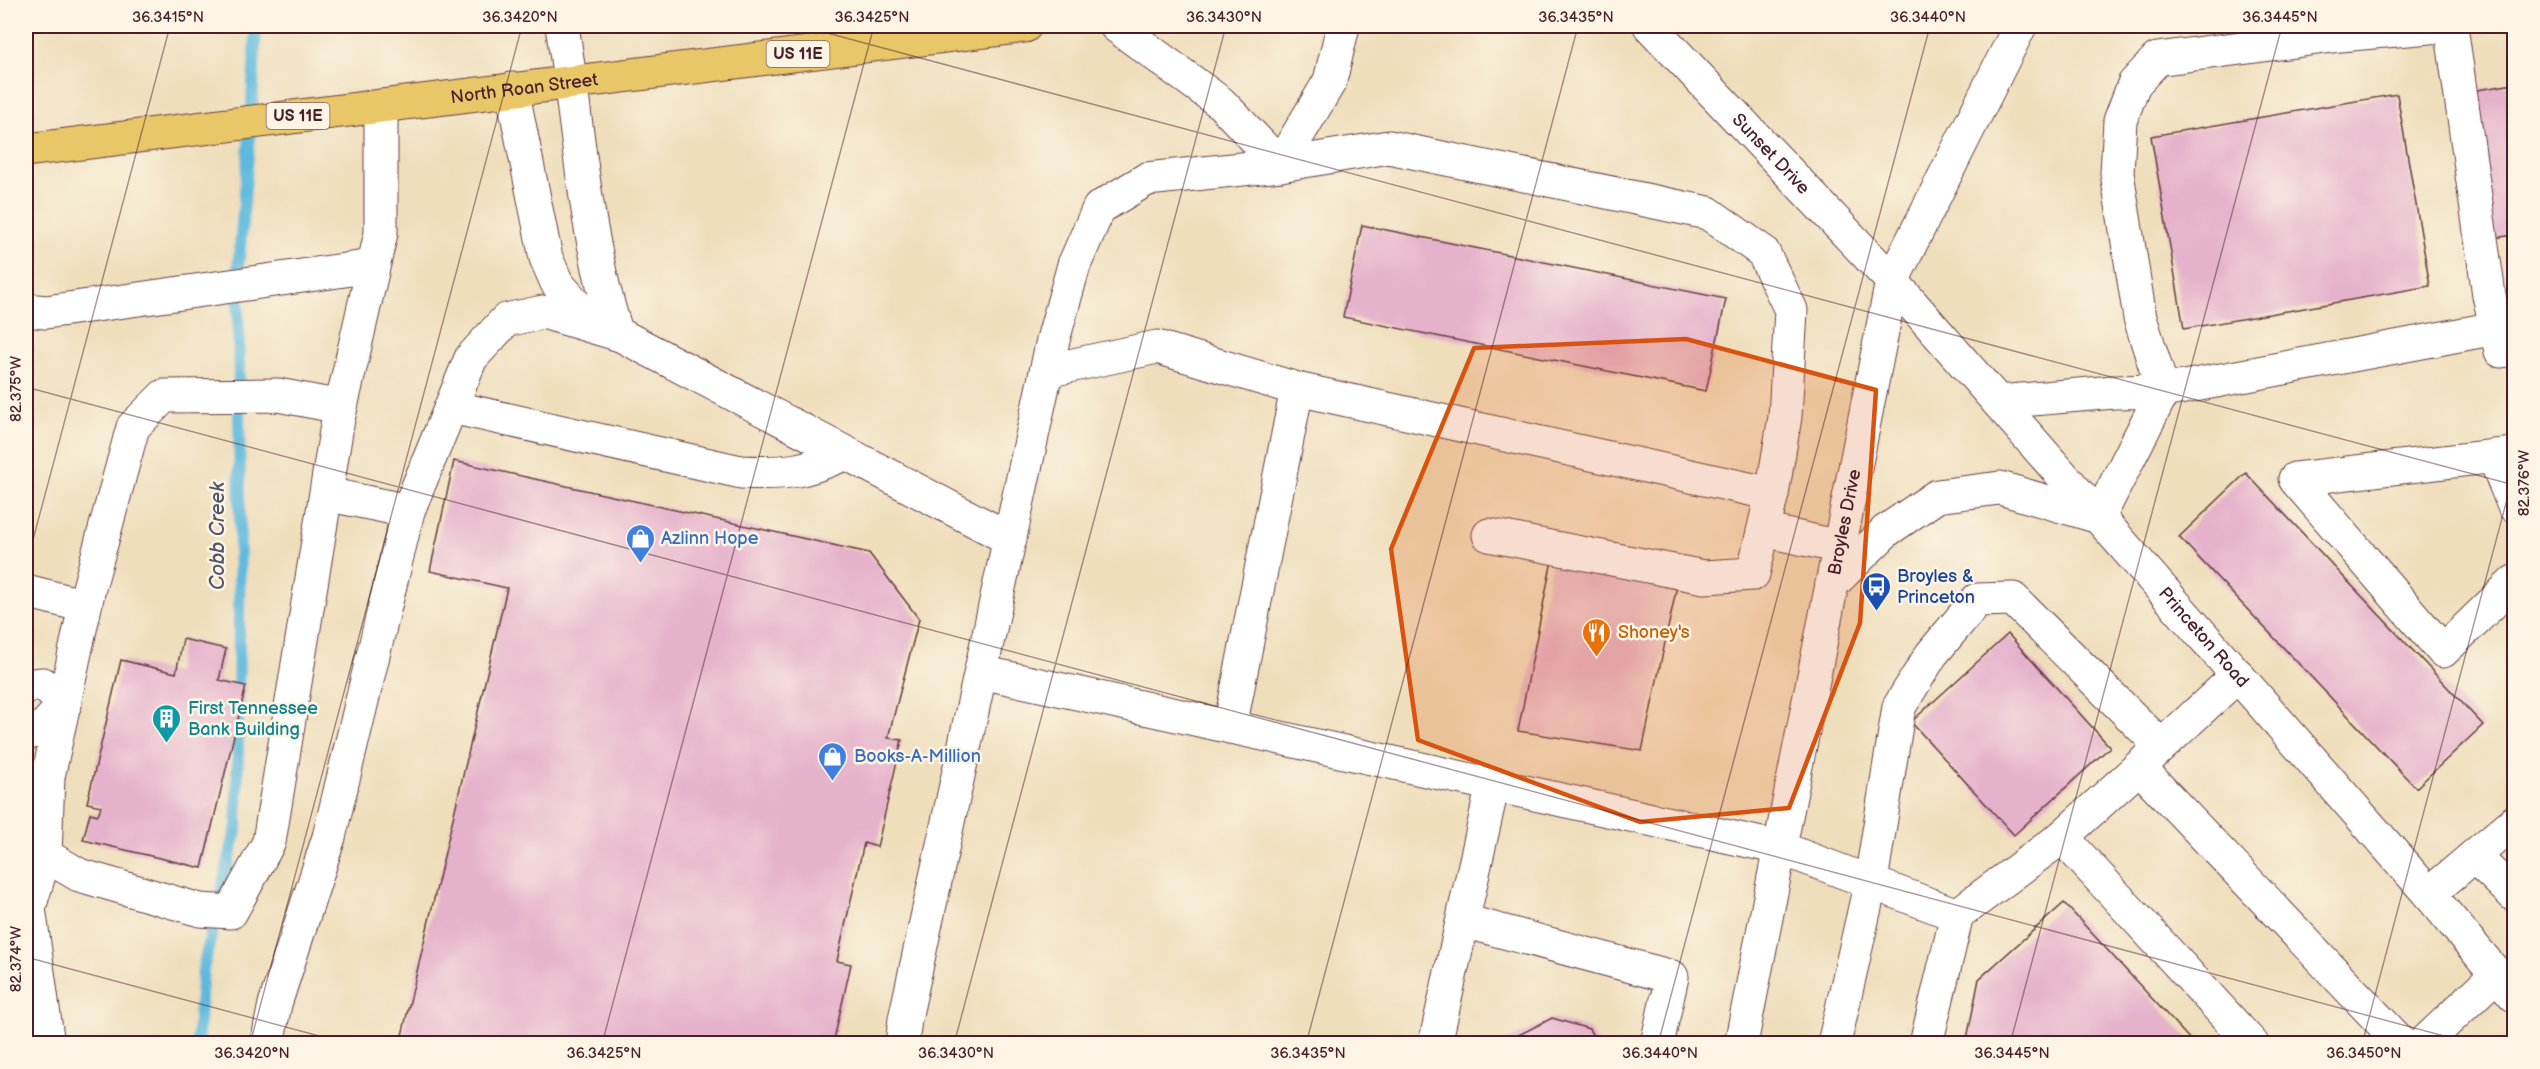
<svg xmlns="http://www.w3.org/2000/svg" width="2540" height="1069" font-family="'Balsamiq Sans',sans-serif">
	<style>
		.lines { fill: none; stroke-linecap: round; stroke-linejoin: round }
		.stream { stroke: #5fb9dd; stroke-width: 12 }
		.building { fill: #e5b1cb }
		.minor-casing { stroke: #633c41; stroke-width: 35 }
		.major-casing { stroke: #633c41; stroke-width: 35 }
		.minor { stroke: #fff; stroke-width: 33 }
		.major { stroke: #e9c769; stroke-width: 33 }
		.marked { fill: #d8530f; fill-opacity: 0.2; stroke: #d8530f; stroke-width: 4.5; stroke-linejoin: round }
		.ticks { fill: none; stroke: #4a1f2b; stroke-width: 1.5; stroke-opacity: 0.45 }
		.labels { text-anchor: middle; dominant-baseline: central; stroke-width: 5; stroke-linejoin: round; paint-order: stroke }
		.shield { fill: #fcf5e5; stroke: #7f5f63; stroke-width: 1.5 }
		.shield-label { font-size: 16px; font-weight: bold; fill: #4a1f2b }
		.street-label { font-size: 18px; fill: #4a1f2b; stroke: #fcf5e5 }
		.shop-label { font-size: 18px; fill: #366cbe; stroke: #fcf5e5; text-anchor: start }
		.transit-label { font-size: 18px; fill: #164399; stroke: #fcf5e5; text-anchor: start }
		.food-label { font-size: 18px; fill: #c56008; stroke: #fcf5e5; text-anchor: start }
		.culture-label { font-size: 18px; fill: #0d838f; stroke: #fcf5e5; text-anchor: start }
		.water-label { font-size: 20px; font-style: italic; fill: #515569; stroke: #fcf5e5 }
		.neatline { fill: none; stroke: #4a1f2b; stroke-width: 2 }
		.ticks-label { font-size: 15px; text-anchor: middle; fill: #4a1f2b }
	</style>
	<rect width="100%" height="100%" fill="#fcf5e5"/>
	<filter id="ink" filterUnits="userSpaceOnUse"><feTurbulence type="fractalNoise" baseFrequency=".0167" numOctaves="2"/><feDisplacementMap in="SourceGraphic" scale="12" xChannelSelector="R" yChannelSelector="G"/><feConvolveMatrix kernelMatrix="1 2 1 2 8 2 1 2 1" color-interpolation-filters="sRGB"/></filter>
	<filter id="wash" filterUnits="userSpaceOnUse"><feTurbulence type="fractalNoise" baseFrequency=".008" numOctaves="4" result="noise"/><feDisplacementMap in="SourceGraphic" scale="24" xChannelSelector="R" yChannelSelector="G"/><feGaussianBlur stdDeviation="1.35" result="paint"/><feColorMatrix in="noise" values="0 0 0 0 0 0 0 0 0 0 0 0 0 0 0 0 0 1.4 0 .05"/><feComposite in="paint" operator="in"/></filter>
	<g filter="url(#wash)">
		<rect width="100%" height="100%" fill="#efdebc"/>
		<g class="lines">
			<path class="stream" d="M197 1044 203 969 237 826 240 523 238 270 251 122 256 26"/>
		</g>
		<g id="blocks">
			<g class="building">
				<path d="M2514 84V235L2494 238 2471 91Z"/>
				<path d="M2397 94 2430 286 2184 329 2151 136Z"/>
				<path d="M1362 225 1726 299 1706 391 1343 317Z"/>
				<path d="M454 461 869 553 919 619 888 738 902 740 877 847 864 843 837 961 851 964 833 1044H400L507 588 430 571Z"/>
				<path d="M2246 473 2483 725 2416 788 2179 537Z"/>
				<path d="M1552 560 1677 586 1642 751 1518 731Z"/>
				<path d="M2008 634 2110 747 2014 835 1911 722Z"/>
				<path d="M183 639 226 649 219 680 246 686 202 868 83 840 90 813 98 815 101 806 87 803 121 660 176 673Z"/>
				<path d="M2064 903 2194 1044H1966L1979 979Z"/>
				<path d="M1552 1018 1589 1029 1598 1044H1501Z"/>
				<path d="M366 1039 382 1043V1044H364Z"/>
			</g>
		</g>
	</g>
	<g filter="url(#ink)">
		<use href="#blocks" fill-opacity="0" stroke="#633c41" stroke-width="1.5"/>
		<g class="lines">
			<defs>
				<g id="minor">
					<path d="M562 26C579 128 584 235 617 334"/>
					<path d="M1116 26 1221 103 1280 165 1330 81 1343 26"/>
					<path id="s1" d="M1650 26 1892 281 2429 894 2514 995"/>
					<path d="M2441 26 2340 35 2157 59 2134 84 2120 121 2117 173 2140 318 2163 391 2496 328"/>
					<path d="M2451 26 2489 295 2501 351 2514 349"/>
					<path d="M512 89 546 258 557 283 586 317 1010 539"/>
					<path d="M26 310 46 312 373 266"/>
					<path d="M1046 371 1157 347 1297 389 1772 494"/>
					<path d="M1998 402 2114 392 2163 391 2099 517"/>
					<path d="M341 407 278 395 164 396 133 427 89 588 48 777 45 855 79 875 200 910 231 912 269 842 338 419 341 407 381 233V106"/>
					<path d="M451 407 741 472C787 474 804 472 846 453"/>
					<path d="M2514 454 2295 479 2443 651 2514 582"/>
					<path d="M2494 456 2514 506"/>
					<path d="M326 494 408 511"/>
					<path d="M1764 530 1840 547"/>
					<path d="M1832 584 1886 531 1937 496 2000 488 2099 517"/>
					<path d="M26 591 85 606"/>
					<path d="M981 672 1780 848 1957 915"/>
					<path d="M2238 675 2139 767 2402 1044"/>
					<path d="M26 686 43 684 65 704 40 731 26 733"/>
					<path d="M1230 727 1297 389"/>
					<path d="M2062 837 2252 1044"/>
					<path d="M45 855 29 908 48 1044"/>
					<path d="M2474 856 2514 895"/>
					<path d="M2429 894 2514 822"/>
					<path d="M1464 921 1672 977 1657 1044"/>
					<path d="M267 1044 275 1004 329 837 408 511 471 358 506 320 543 312 617 334"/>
					<path d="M902 1044 905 1019 1053 340 1074 265 1099 208 1147 179 1280 165 1389 147 1708 213 1763 252 1791 310 1785 417 1772 494 1753 574 1704 577 1489 535"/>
					<path d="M1435 1044 1493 784"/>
					<path id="s2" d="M1741 1044 1892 281 2020 26"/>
					<path d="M1834 1044 1871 881 1899 707 1931 655 1977 600 2013 599 2161 746"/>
					<path d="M1926 1044 1957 915 2062 837 2139 767"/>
					<path d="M2423 1044 2496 975"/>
				</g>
				<g id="major">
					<path id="s3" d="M26 150 1025 26"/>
				</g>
			</defs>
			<use href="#minor" class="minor-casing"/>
			<use href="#major" class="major-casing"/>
			<use href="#minor" class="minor"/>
			<use href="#major" class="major"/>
		</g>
	</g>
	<path class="marked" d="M1686 339 1876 390 1860 623 1789 808 1640 822 1418 740 1391 549 1474 348Z"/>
	<path class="ticks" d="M801 26 2514 485M26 387 2474 1044M26 566 170 26M26 957 349 1044M250 1044 522 26M602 1044 874 26M954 1044 1226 26M1306 1044 1578 26M1658 1044 1930 26M2010 1044 2282 26M2362 1044 2514 473"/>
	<defs>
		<symbol id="shop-pin" viewBox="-11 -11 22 30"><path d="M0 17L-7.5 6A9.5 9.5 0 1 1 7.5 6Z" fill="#3f7fe0" stroke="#fcf5e5"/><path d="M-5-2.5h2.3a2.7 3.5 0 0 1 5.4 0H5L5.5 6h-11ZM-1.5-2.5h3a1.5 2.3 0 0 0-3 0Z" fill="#fff"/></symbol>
		<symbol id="bus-pin" viewBox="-11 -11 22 30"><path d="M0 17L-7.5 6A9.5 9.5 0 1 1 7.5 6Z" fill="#1a4fb4" stroke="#fcf5e5"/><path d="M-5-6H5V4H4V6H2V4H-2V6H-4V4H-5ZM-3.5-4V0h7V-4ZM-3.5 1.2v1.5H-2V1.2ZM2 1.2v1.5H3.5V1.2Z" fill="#fff"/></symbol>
		<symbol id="restaurant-pin" viewBox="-11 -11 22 30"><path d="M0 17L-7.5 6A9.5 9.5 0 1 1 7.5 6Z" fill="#e8710a" stroke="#fcf5e5"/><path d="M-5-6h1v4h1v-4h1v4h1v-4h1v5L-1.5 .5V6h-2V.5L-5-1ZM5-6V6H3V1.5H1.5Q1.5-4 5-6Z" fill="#fff"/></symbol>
		<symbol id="building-pin" viewBox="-11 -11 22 30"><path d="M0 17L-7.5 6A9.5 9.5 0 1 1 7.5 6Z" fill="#0f9aa8" stroke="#fcf5e5"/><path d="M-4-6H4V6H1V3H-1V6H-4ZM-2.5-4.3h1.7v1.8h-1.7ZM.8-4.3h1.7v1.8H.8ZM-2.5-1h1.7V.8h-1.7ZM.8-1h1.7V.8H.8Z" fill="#fff"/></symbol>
	</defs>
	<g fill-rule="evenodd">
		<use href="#shop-pin" x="624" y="522" width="33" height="45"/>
		<use href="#bus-pin" x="1860" y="570" width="33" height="45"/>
		<use href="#restaurant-pin" x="1580" y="616" width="33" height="45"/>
		<use href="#building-pin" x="150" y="702" width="33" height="45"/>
		<use href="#shop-pin" x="816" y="740" width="33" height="45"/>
	</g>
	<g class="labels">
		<g class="shield">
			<rect x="766.5" y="41" width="63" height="26" rx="4.5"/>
			<rect x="266.5" y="103" width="63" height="26" rx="4.5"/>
		</g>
		<g class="shield-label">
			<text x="798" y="54">US 11E</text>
			<text x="298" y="116">US 11E</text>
		</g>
		<g class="street-label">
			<text stroke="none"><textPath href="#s3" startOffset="502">North Roan Street</textPath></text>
			<text stroke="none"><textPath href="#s1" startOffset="176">Sunset Drive</textPath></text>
			<text stroke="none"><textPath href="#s2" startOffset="532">Broyles Drive</textPath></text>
			<text stroke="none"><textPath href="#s1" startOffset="825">Princeton Road</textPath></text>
		</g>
		<g class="shop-label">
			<text x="661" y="538">Azlinn Hope</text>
			<text x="854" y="756">Books-A-Million</text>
		</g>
		<g class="transit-label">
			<text x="1897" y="576">Broyles &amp;<tspan x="1897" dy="21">Princeton</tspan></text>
		</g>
		<g class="food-label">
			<text x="1618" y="632">Shoney's</text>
		</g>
		<g class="culture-label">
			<text x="188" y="708">First Tennessee<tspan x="188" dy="21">Bank Building</tspan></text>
		</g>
		<g class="water-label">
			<text transform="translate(218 536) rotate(-90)">Cobb Creek</text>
		</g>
	</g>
	<rect width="2540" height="1069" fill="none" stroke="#fcf5e5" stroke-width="66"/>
	<rect x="33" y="33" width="2474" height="1003" class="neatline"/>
	<g class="ticks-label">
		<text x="168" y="22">36.3415°N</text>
		<text x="520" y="22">36.3420°N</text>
		<text x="872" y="22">36.3425°N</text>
		<text x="1224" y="22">36.3430°N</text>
		<text x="1576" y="22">36.3435°N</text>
		<text x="1928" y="22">36.3440°N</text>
		<text x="2280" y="22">36.3445°N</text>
		<text transform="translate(16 389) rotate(-90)" y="5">82.375°W</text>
		<text transform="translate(2524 483) rotate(-90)" y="5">82.376°W</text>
		<text transform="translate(16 959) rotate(-90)" y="5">82.374°W</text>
		<text x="252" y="1058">36.3420°N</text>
		<text x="604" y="1058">36.3425°N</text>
		<text x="956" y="1058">36.3430°N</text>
		<text x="1308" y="1058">36.3435°N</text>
		<text x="1660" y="1058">36.3440°N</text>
		<text x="2012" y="1058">36.3445°N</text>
		<text x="2364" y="1058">36.3450°N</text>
	</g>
</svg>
